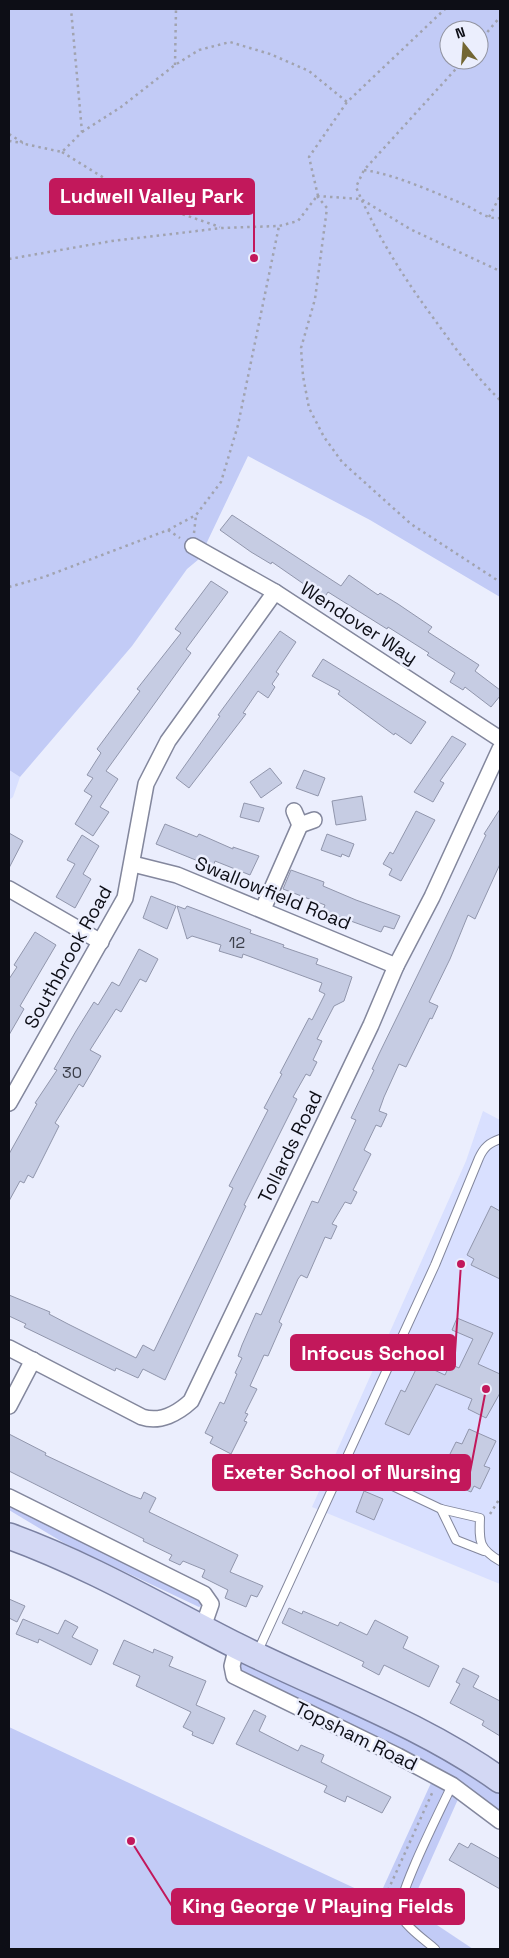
<svg xmlns="http://www.w3.org/2000/svg" width="509" height="1958" font-family="'Space Grotesk',sans-serif">
	<style>
		.built { fill: #d9e0ff }
		.green { fill: #c2cbf6; fill-rule: evenodd }
		.building { fill: #c6cce3; stroke: #9196ac }
		.lines { fill: none; stroke-linecap: round; stroke-linejoin: round }
		.service-casing { stroke: #83879d; stroke-width: 10 }
		.minor-casing { stroke: #83879d; stroke-width: 18 }
		.primary-casing { stroke: #7a80a1; stroke-width: 28 }
		.path { stroke: #a1a3af; stroke-width: 2.5; stroke-dasharray: 2.5 4; stroke-linecap: butt }
		.service { stroke: #fff; stroke-width: 8 }
		.minor { stroke: #fff; stroke-width: 15 }
		.primary { stroke: #d3d8f4; stroke-width: 25 }
		.labels { text-anchor: middle; dominant-baseline: central; stroke-width: 5; stroke-linejoin: round; paint-order: stroke }
		.number-label { font-size: 16px; fill: #3b3e49 }
		.street-label { font-size: 19px; fill: #0d0e16; stroke: #ebeefd }
		.leader { fill: none; stroke: #c2185b; stroke-width: 2 }
		.callout-dot { fill: #c2185b; stroke: #ebeefd; stroke-width: 2 }
		.callout { fill: #c2185b; stroke: #c2185b; stroke-width: 2 }
		.callout-label { font-size: 20px; text-anchor: middle; font-weight: bold; fill: #fff }
	</style>
	<rect width="100%" height="100%" fill="#ebeefd"/>
	<g class="built">
		<path d="M9 770 20 777 13 797 9 800Z"/>
		<path d="M483 1111 500 1120V1584L312 1507 466 1161Z"/>
	</g>
	<g class="green">
		<path d="M9 9H500V597L370 520 248 456 199 559 187 569 132 646 20 777 9 770ZM449 30H479V60H449Z"/>
		<path d="M9 1502 152 1576 196 1597 203 1604 199 1607 64 1543 9 1510Z"/>
		<path d="M245 1661 446 1755 500 1794V1813L436 1766 371 1737 240 1672 241 1663Z"/>
		<path d="M9 1727 378 1899 431 1783 459 1797 410 1907 473 1949H9Z"/>
	</g>
	<g class="building">
		<path d="M232 515 341 586 349 575 378 595 380 593 398 604 432 627 428 632 479 665 475 671 500 690V696L491 707 465 687 463 690 450 682 455 673 427 655 429 653 388 627 387 629 328 592 324 598 272 562 271 564 251 552 220 530Z"/>
		<path d="M211 581 228 592 186 649 191 653 106 771 118 779 100 807 109 812 93 836 75 824 92 796 84 791 93 778 87 775 101 753 97 749 140 691 137 689 181 633 175 629Z"/>
		<path d="M280 631 296 642 276 672 279 674 272 684 275 687 268 698 258 691 243 713 246 714 189 788 176 778 220 716 218 715Z"/>
		<path d="M323 659 426 722 411 744 395 733 394 735 338 694 340 691 312 676Z"/>
		<path d="M452 736 466 744 440 781 444 783 433 802 414 792Z"/>
		<path d="M270 768 282 783 261 798 250 782Z"/>
		<path d="M304 770 325 778 318 796 296 788Z"/>
		<path d="M362 796 366 820 336 825 332 801Z"/>
		<path d="M244 803 264 808 259 822 240 817Z"/>
		<path d="M500 809V864L475 919 468 915 450 959 429 1002 438 1006 432 1019 430 1018 407 1065 406 1067 399 1064 384 1097 379 1111 387 1114 381 1127 376 1125 364 1150 371 1154 353 1190 357 1192 351 1204 345 1202 332 1224 337 1226 331 1239 325 1237 307 1278 301 1275 298 1279 279 1322 282 1324 268 1356 264 1355 250 1386 257 1389 245 1413 248 1414 244 1421 247 1422 231 1454 210 1443 213 1437 205 1433 220 1402 224 1404 237 1374 235 1373 242 1358 238 1356 242 1345 256 1313 261 1315 312 1201 318 1203 356 1120 351 1118 374 1070 372 1069 379 1054 486 835 484 834Z"/>
		<path d="M416 811 435 820 401 881 389 875 392 869 383 864 390 852 393 854Z"/>
		<path d="M165 824 197 837 199 834 233 849V847L259 856 250 875 215 861 213 867 156 844Z"/>
		<path d="M9 833 23 841 9 868Z"/>
		<path d="M327 834 354 844 349 857 342 854 341 857 321 850Z"/>
		<path d="M82 835 99 846 83 874 91 879 75 908 56 897 75 864 67 860Z"/>
		<path d="M291 870 324 882 323 886 356 900 400 916 394 929 384 926 381 932 348 920 323 910 325 905 283 889Z"/>
		<path d="M151 896 176 906 167 929 143 918Z"/>
		<path d="M177 906 185 909 187 906 251 930 250 933 284 945 283 947 318 959 316 964 352 977 344 1001 334 1006 317 1039 322 1041 313 1060 317 1062 310 1076 306 1074 293 1097 297 1099 244 1205 246 1206 165 1380 143 1369 138 1378 116 1368 115 1371 24 1327 26 1324 9 1316V1295L50 1312 49 1314 68 1324 136 1358 143 1345 154 1351 233 1188 229 1186 268 1110 264 1108 282 1074 280 1073 309 1018 312 1020 325 994 319 991 322 983 243 954 242 958 219 951 221 945 192 936 187 939Z"/>
		<path d="M35 932 56 945 20 1006 24 1009 9 1035V979L17 967 14 965Z"/>
		<path d="M139 949 158 959 146 982 140 979 121 1012 116 1009 90 1050 101 1056 83 1087 79 1084 55 1123 59 1126 33 1178 28 1175 24 1183 20 1181 9 1201V1154L37 1104 35 1103 57 1070 54 1069 76 1031 94 1002 98 1005 112 982 119 986Z"/>
		<path d="M491 1206 500 1211V1279L471 1265 474 1259 467 1255Z"/>
		<path d="M457 1318 493 1333 478 1364 500 1374V1393L486 1418 468 1409 472 1399 436 1384 409 1435 385 1424 401 1390 405 1392 419 1363 445 1375 450 1364 459 1368 473 1339 452 1330Z"/>
		<path d="M469 1429 496 1441 484 1466 490 1468 480 1489 474 1486 471 1492 438 1478 456 1442 462 1444Z"/>
		<path d="M9 1434 46 1453 45 1455 130 1495 141 1499 144 1492 156 1498 149 1512 238 1555 230 1572 263 1586 257 1597 251 1595 246 1607 225 1598 228 1590 202 1577 205 1570 183 1561 180 1565 169 1560 172 1555 143 1541 144 1539 9 1471Z"/>
		<path d="M364 1491 383 1499 374 1520 356 1512Z"/>
		<path d="M9 1599 25 1606 17 1622 9 1618Z"/>
		<path d="M289 1608 302 1614 303 1611 338 1626 340 1622 367 1635 375 1620 408 1637 403 1648 439 1666 429 1687 384 1665 379 1675 362 1666 364 1662 282 1623Z"/>
		<path d="M23 1619 58 1634 65 1620 78 1627 72 1637 98 1650 91 1665 39 1639 38 1643 16 1634Z"/>
		<path d="M124 1640 153 1653 154 1649 173 1657 169 1666 206 1681 196 1705 225 1718 213 1744 192 1735 193 1732 183 1727 191 1712 136 1686 140 1676 113 1664Z"/>
		<path d="M463 1668 479 1676 473 1687 500 1701V1736L482 1725 484 1721 450 1703 460 1684 456 1682Z"/>
		<path d="M254 1710 266 1716 259 1731 298 1751 301 1745 324 1755 321 1762 391 1797 382 1813 347 1796 345 1802 324 1792 327 1786 236 1744Z"/>
		<path d="M459 1843 468 1848 471 1843 500 1859V1889L449 1860Z"/>
	</g>
	<g class="lines">
		<defs>
			<g id="service">
				<path d="M344 1463 441 1509 480 1518C479 1542 479 1549 500 1561"/>
				<path d="M441 1509 456 1540 484 1551"/>
				<path d="M257 1653 435 1265 479 1158C484 1147 489 1143 500 1139"/>
				<path d="M435 1949C425 1940 404 1926 400 1913 396 1896 443 1805 452 1785"/>
			</g>
			<g id="minor">
				<path d="M193 546 275 592 500 739"/>
				<path d="M294 811 300 825 314 820"/>
				<path d="M133 864 177 875 396 966"/>
				<path d="M9 889 101 942"/>
				<path d="M263 909 300 825"/>
				<path d="M9 1103 125 898 146 784 168 741 275 592"/>
				<path d="M9 1348 142 1417C160 1423 178 1413 191 1401L371 1025 396 966 432 897 500 749"/>
				<path d="M9 1406 33 1360"/>
				<path d="M9 1497 204 1594 211 1604 203 1627"/>
				<path d="M237 1646 232 1666 234 1676 398 1756 452 1785 500 1821"/>
			</g>
			<path id="primary" d="M9 1536C89 1565 162 1608 237 1646 325 1690 420 1723 500 1780"/>
		</defs>
		<use href="#service" class="service-casing"/>
		<use href="#minor" class="minor-casing"/>
		<use href="#primary" class="primary-casing"/>
		<g class="path">
			<path d="M479 42 500 17"/>
			<path d="M464 60 364 170 356 187C377 236 405 280 437 323 456 349 476 377 500 400"/>
			<path d="M175 65 176 9"/>
			<path d="M82 132 121 107 175 65 199 50 230 42 270 54 309 71 347 102"/>
			<path d="M9 134 25 144 62 152 82 132 71 9"/>
			<path d="M9 141 23 143"/>
			<path d="M62 152 138 199 220 227"/>
			<path d="M364 170C397 175 430 191 461 203 474 208 486 220 500 218"/>
			<path d="M317 196 327 208 315 299 301 348 303 376 309 408 324 437 342 462 411 524 500 582"/>
			<path d="M317 196 361 199 410 229 500 271"/>
			<path d="M318 196 309 157 347 102 445 9"/>
			<path d="M489 217 500 196"/>
			<path d="M9 259 112 241 222 228 279 226 298 221 317 196"/>
			<path d="M168 530 180 538"/>
			<path d="M194 533 196 515"/>
			<path d="M9 587 44 577 168 530 196 515 221 482 238 425 279 226"/>
			<path d="M490 1514 500 1498"/>
			<path d="M380 1908 433 1791"/>
		</g>
		<use href="#service" class="service"/>
		<use href="#minor" class="minor"/>
		<use href="#primary" class="primary"/>
	</g>
	<g class="labels">
		<g class="number-label">
			<text x="237" y="942">12</text>
			<text x="72" y="1072">30</text>
		</g>
		<g class="street-label">
			<text transform="translate(359 623) rotate(33)">Wendover Way</text>
			<text transform="translate(273 893) rotate(22)">Swallowfield Road</text>
			<text transform="translate(68 957) rotate(-61)">Southbrook Road</text>
			<text transform="translate(290 1147) rotate(-64)">Tollards Road</text>
			<text transform="translate(356 1736) rotate(26)">Topsham Road</text>
		</g>
	</g>
	<path class="leader" d="M254 258L254 196M461 1264L455 1353M486 1389L470 1472M131 1841L172 1906"/>
	<g class="callout-dot">
		<circle cx="254" cy="258" r="5"/>
		<circle cx="461" cy="1264" r="5"/>
		<circle cx="486" cy="1389" r="5"/>
		<circle cx="131" cy="1841" r="5"/>
	</g>
	<g class="callout">
		<rect x="50" y="179" width="204" height="35" rx="5"/>
		<rect x="291" y="1335" width="164" height="35" rx="5"/>
		<rect x="213" y="1455" width="257" height="35" rx="5"/>
		<rect x="172" y="1889" width="292" height="35" rx="5"/>
	</g>
	<g class="callout-label">
		<text x="152" y="203">Ludwell Valley Park</text>
		<text x="373" y="1360">Infocus School</text>
		<text x="342" y="1479">Exeter School of Nursing</text>
		<text x="318" y="1913">King George V Playing Fields</text>
	</g>
	<rect width="509" height="1958" fill="none" stroke="#0d0e16" stroke-width="20"/>
	<g transform="translate(464 45) rotate(343)"><circle r="24" fill="#ebeefd" stroke="#9294a1"/>
	<path d="M0-4L9 19L0 12L-9 19Z" fill="#736633"/>
	<text y="-8" font-size="14" font-weight="bold" text-anchor="middle" fill="#0d0e16">N</text>
	</g>
</svg>
